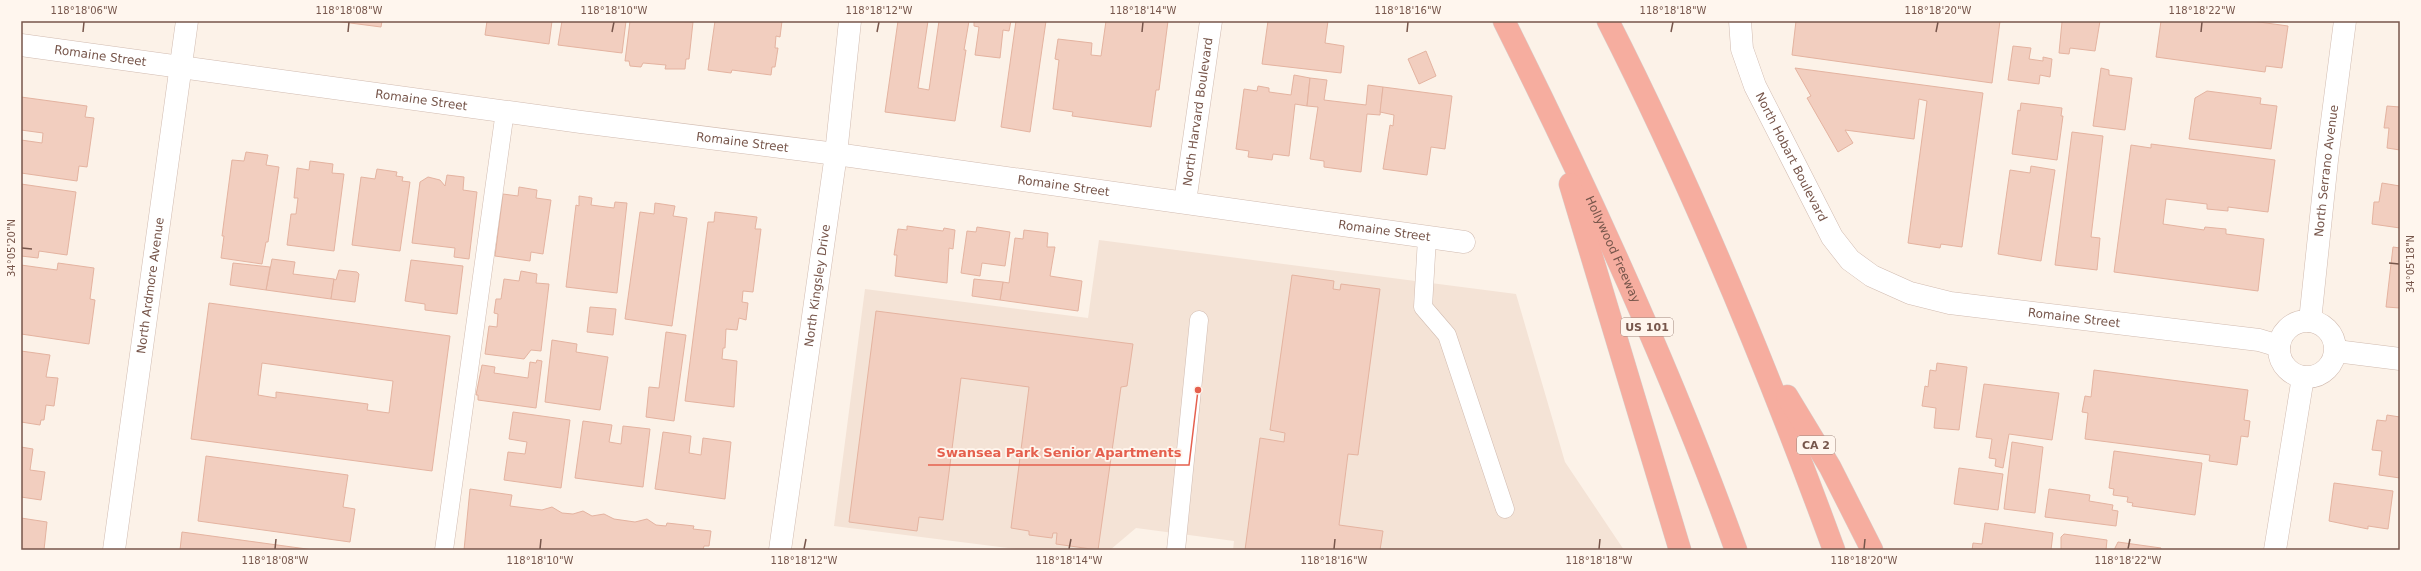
<svg xmlns="http://www.w3.org/2000/svg" width="2421" height="571" font-family="'DejaVu Sans',sans-serif">
	<style>
		.residential { fill: #f4e3d6 }
		.building { fill: #f2cebf; stroke: #e4b3a0; fill-rule: evenodd }
		.lines { fill: none; stroke-linecap: round; stroke-linejoin: round }
		.service-casing { stroke: #d1bbb0; stroke-width: 19 }
		.minor-casing { stroke: #d1bbb0; stroke-width: 23 }
		.motorway-casing { stroke: #d9d0cd; stroke-width: 23 }
		.service { stroke: #fff; stroke-width: 18 }
		.minor { stroke: #fff; stroke-width: 22 }
		.motorway { stroke: #f6ad9f; stroke-width: 22 }
		.ticks { fill: none; stroke: #77564b; stroke-width: 1.5 }
		.labels { text-anchor: middle; dominant-baseline: central; stroke-width: 3.5; stroke-linejoin: round; paint-order: stroke }
		.shield { fill: #fff6ee; stroke: #a0867c; stroke-width: 1 }
		.shield-label { font-size: 11px; font-weight: bold; fill: #77564b }
		.street-label { font-size: 12px; fill: #77564b; stroke: #fff6ee }
		.leader { fill: none; stroke: #e5604e; stroke-width: 1.5 }
		.callout-dot { fill: #e5604e; stroke: #fff6ee; stroke-width: 1.5 }
		.callout-label { font-size: 13px; text-anchor: middle; font-weight: bold; fill: #e5604e; stroke: #fff6ee; stroke-width: 3.5; stroke-linejoin: round; paint-order: stroke }
		.neatline { fill: none; stroke: #77564b; stroke-width: 1.5 }
		.ticks-label { font-size: 10px; text-anchor: middle; fill: #77564b }
	</style>
	<rect width="100%" height="100%" fill="#fcf2e8"/>
	<path class="residential" d="M1099 240 1516 294 1565 462 1624 550H1233L1234 541 1136 528 1110 550H1023L834 526 865 289 1088 318Z"/>
	<g class="building">
		<path d="M335 21H382L381 27Z"/>
		<path d="M487 21H552L549 44 485 35Z"/>
		<path d="M562 21H626L622 53 558 45Z"/>
		<path d="M630 21 693 22 689 59H686L685 69H665L666 65 643 63 641 67 630 66 629 61H625Z"/>
		<path d="M715 21H782L780 37 776 36 775 48H778L775 67H772L771 75 732 70 731 73 708 70Z"/>
		<path d="M898 21H928L918 88 929 90 939 21H969L964 50H966L955 121 885 112Z"/>
		<path d="M974 21H1011L1009 31 1003 30 1000 58 975 55 979 27 974 26Z"/>
		<path d="M1016 21H1046L1030 132 1001 127Z"/>
		<path d="M1106 21H1168L1159 90H1156L1151 127 1072 116 1073 112 1053 109 1059 60 1055 59 1058 39 1092 43 1091 55 1101 56Z"/>
		<path d="M1268 21H1328L1325 43 1344 46 1341 73 1262 64Z"/>
		<path d="M1796 21H2000L1992 83 1792 55Z"/>
		<path d="M2100 21 2095 51 2070 48 2069 54 2059 53 2062 22 2059 21Z"/>
		<path d="M2161 21H2252L2288 26 2282 68 2266 66 2265 72 2156 57Z"/>
		<path d="M2013 46 2031 48 2029 59 2043 61V57L2052 59 2050 77 2040 75 2039 84 2008 80Z"/>
		<path d="M1426 51 1436 76 1419 84 1408 59Z"/>
		<path d="M1795 68 1983 93 1962 247 1941 244 1940 248 1908 243 1927 101 1919 99 1914 139 1845 130 1853 143 1838 152 1807 98 1811 96Z"/>
		<path d="M2101 68 2109 70V75L2132 78 2125 130 2093 126Z"/>
		<path d="M1294 75 1310 78 1307 106 1295 104 1289 156 1273 154 1272 160 1248 157 1249 151 1236 149 1244 89 1257 91 1258 86 1269 88V92L1291 95Z"/>
		<path d="M1310 78 1327 80 1324 100 1366 105 1368 85 1383 87 1380 115 1367 114 1361 172 1324 167V161L1310 159 1318 107 1307 106Z"/>
		<path d="M1383 87 1452 96 1445 149 1431 147 1427 175 1383 169 1390 125 1393 126 1394 115 1380 112Z"/>
		<path d="M2207 91 2261 98 2260 104 2277 106 2271 149 2189 139 2195 98Z"/>
		<path d="M21 97 87 106 85 117 94 118 87 167 79 166 77 181 21 173V140L42 143 43 133 21 130Z"/>
		<path d="M2021 103 2062 108 2061 116H2063L2057 160 2012 154 2018 110 2020 111Z"/>
		<path d="M2387 106 2400 107V150L2387 148 2389 128H2384Z"/>
		<path d="M2072 132 2103 136 2091 237 2100 238 2097 270 2055 265Z"/>
		<path d="M2151 144 2275 160 2268 212 2228 207V211L2207 209V204L2166 199 2163 224 2204 230 2205 227 2226 229V234L2264 239 2258 291 2114 272 2131 145 2151 148Z"/>
		<path d="M246 152 268 155 266 165 279 167 268 242H266L262 264 221 258 224 236H222L232 160 244 161Z"/>
		<path d="M310 161 333 164 332 173 344 174 334 251 287 245 291 214H296L298 198H294L297 168 309 170Z"/>
		<path d="M2031 166 2055 170 2041 261 1998 254 2010 170 2030 173Z"/>
		<path d="M377 169 397 172 396 176 403 177 402 181 410 182 400 251 352 245 361 177 375 179Z"/>
		<path d="M447 175 464 177 463 190 477 192 469 259 454 257 455 248 412 243 420 182 428 177 440 180 445 186Z"/>
		<path d="M2382 183 2400 186V228L2372 224 2374 202H2379Z"/>
		<path d="M21 184 76 192 67 255 39 251 38 258 21 256Z"/>
		<path d="M519 187 537 190 536 198 551 200 543 254 531 252 530 261 495 256 503 194 518 196Z"/>
		<path d="M579 196 592 198 591 205 614 208 615 202 627 203 617 293 566 287 576 205 579 206Z"/>
		<path d="M655 203 675 206 673 216 687 218 672 326 625 319 640 212 654 214Z"/>
		<path d="M715 212 757 217 755 229H761L753 292 743 291 742 302 748 303 746 320 739 318 737 330 726 329 725 348H723L722 359 737 361 734 407 685 401 708 222H714Z"/>
		<path d="M907 226 943 231 944 228 955 230 953 249 949 248 947 283 895 276 897 255H894L898 229 907 230Z"/>
		<path d="M977 227 1010 232 1005 266 982 263 980 276 961 273 967 231 976 232Z"/>
		<path d="M1024 230 1048 233 1047 247H1055L1050 276 1082 281 1078 311 1000 300 1003 282 1009 283 1015 238 1023 239Z"/>
		<path d="M2393 247 2400 248V308L2386 307Z"/>
		<path d="M272 259 295 262 293 274 334 279 331 299 266 290Z"/>
		<path d="M411 260 463 266 457 314 425 310V304L405 301Z"/>
		<path d="M58 263 94 268 90 299 95 300 89 344 21 334V265L57 270Z"/>
		<path d="M233 263 270 267 266 290 230 285Z"/>
		<path d="M339 270 357 272 359 274 355 302 331 299 334 279 336 280Z"/>
		<path d="M521 271 537 274 536 283 549 284 541 351 531 350 524 359 485 354 489 326 497 327 498 314 494 313 496 299H501L504 279 519 281Z"/>
		<path d="M1292 275 1334 281 1333 289 1340 290 1341 284 1380 289 1358 455 1348 454 1339 525 1383 531 1380 550H1245L1260 438 1284 442 1285 433 1270 430Z"/>
		<path d="M974 279 1003 282 1000 300 972 296Z"/>
		<path d="M209 303 450 336 432 471 191 439ZM262 363 393 381 389 413 367 410 368 404 276 392V398L258 395Z"/>
		<path d="M590 307 616 309 613 335 587 332Z"/>
		<path d="M876 311 1133 344 1127 386 1121 387 1098 550 1056 544 1057 533H1053L1052 538 1029 535V531L1011 528 1029 387 961 378 943 520 919 517 917 531 849 522Z"/>
		<path d="M666 332 686 335 674 421 646 417 649 387 659 388Z"/>
		<path d="M552 340 577 344 576 352 608 357 600 410 545 402Z"/>
		<path d="M21 351 50 355 46 377 58 378 54 406 46 405 44 420H41L40 425 21 422Z"/>
		<path d="M537 360 542 361 536 408 478 400V395H476L482 365 495 367 494 373 528 378 530 362 536 363Z"/>
		<path d="M1937 363 1967 367 1959 430 1934 428 1936 408 1922 406 1925 386 1928 387 1930 370 1936 371Z"/>
		<path d="M2094 370 2248 390 2244 420 2250 421 2248 437 2241 436 2237 465 2209 461 2210 455 2085 439 2088 413 2082 412 2085 396 2091 397Z"/>
		<path d="M1984 384 2059 393 2052 440 2009 434 2003 468 1995 466 1996 459 1989 458 1992 439 1976 437Z"/>
		<path d="M513 412 570 420 561 488 504 480 508 452 525 454 527 442 509 439Z"/>
		<path d="M2387 415 2400 417V478L2379 475 2382 451 2372 450 2377 420 2386 421Z"/>
		<path d="M583 421 612 425 609 442 621 444 623 426 650 429 643 487 575 478Z"/>
		<path d="M663 432 691 436 689 453 701 455 703 438 731 442 725 499 655 489Z"/>
		<path d="M2012 442 2043 447 2035 513 2004 509Z"/>
		<path d="M21 447 33 449 30 470 45 472 41 500 21 497Z"/>
		<path d="M2114 451 2202 463 2195 515 2132 506 2133 503 2127 502 2128 497 2113 495 2114 489 2109 488Z"/>
		<path d="M206 456 348 475 343 507 355 509 350 542 198 521Z"/>
		<path d="M1959 468 2003 474 1998 510 1954 504Z"/>
		<path d="M2334 483 2393 491 2388 529 2368 526V529L2329 521Z"/>
		<path d="M470 489 512 495 510 506 542 510 552 507 562 513 573 514 583 511 592 516 604 514 614 519 635 522 647 519 656 525 666 526 667 523 694 526 693 529 711 531 709 546H704L703 550H464Z"/>
		<path d="M2049 489 2090 495 2089 501 2113 505 2112 510 2118 511 2116 526 2045 517Z"/>
		<path d="M21 518 47 522 44 550H21Z"/>
		<path d="M1985 523 2053 533 2051 550H1972L1973 543 1982 544Z"/>
		<path d="M182 532 314 550H180Z"/>
		<path d="M2064 534 2107 540 2106 550H2061V537Z"/>
		<path d="M2118 542 2161 548V550H2114Z"/>
	</g>
	<g class="lines">
		<defs>
			<g id="service">
				<path d="M1427 238 1423 307 1447 335 1505 509"/>
				<path d="M444 550 505 111"/>
				<path d="M1176 550 1199 320"/>
			</g>
			<g id="minor">
				<path id="s1" d="M1740 21 1742 49 1755 86 1832 237 1850 260 1872 276 1910 293 1950 303 2259 340 2279 346"/>
				<path id="s2" d="M21 45 581 122 836 154 1464 242"/>
				<path id="s3" d="M1185 202 1211 21"/>
				<circle cx="2307" cy="349" r="28"/>
				<path id="s4" d="M2310 321 2327 160 2345 21"/>
				<path d="M2336 351 2400 359"/>
				<path id="s5" d="M114 550 187 21"/>
				<path id="s6" d="M780 550 836 154 850 21"/>
				<path d="M2275 550 2303 377"/>
			</g>
			<g id="motorway">
				<path id="s7" d="M1504 21C1590 193 1671 369 1736 550"/>
				<path d="M1608 21C1695 192 1768 370 1834 550"/>
				<path d="M1570 184 1680 550"/>
				<path d="M1787 396 1830 467 1872 550"/>
			</g>
		</defs>
		<use href="#service" class="service-casing"/>
		<use href="#minor" class="minor-casing"/>
		<use href="#motorway" class="motorway-casing"/>
		<use href="#service" class="service"/>
		<use href="#minor" class="minor"/>
		<use href="#motorway" class="motorway"/>
	</g>
	<path class="ticks" d="M83 32 84 22M348 32 349 22M612 32 614 22M877 32 879 22M1142 32 1143 22M1407 32 1408 22M1671 32 1673 22M1936 32 1938 22M2201 32 2202 22M22 248 32 249M2389 263 2399 264M275 549 276 539M540 549 541 539M804 549 806 539M1069 549 1071 539M1334 549 1335 539M1599 549 1600 539M1864 549 1865 539M2128 549 2130 539"/>
	<g class="labels">
		<g class="shield">
			<rect x="1621" y="318" width="52" height="18" rx="3"/>
			<rect x="1797" y="436" width="38" height="18" rx="3"/>
		</g>
		<g class="shield-label">
			<text x="1647" y="327">US 101</text>
			<text x="1816" y="445">CA 2</text>
		</g>
		<g class="street-label">
			<text stroke="none"><textPath href="#s2" startOffset="80">Romaine Street</textPath></text>
			<text stroke="none"><textPath href="#s2" startOffset="404">Romaine Street</textPath></text>
			<text stroke="none"><textPath href="#s3" startOffset="91">North Harvard Boulevard</textPath></text>
			<text stroke="none"><textPath href="#s2" startOffset="728">Romaine Street</textPath></text>
			<text stroke="none"><textPath href="#s1" startOffset="147">North Hobart Boulevard</textPath></text>
			<text stroke="none"><textPath href="#s4" startOffset="151">North Serrano Avenue</textPath></text>
			<text stroke="none"><textPath href="#s2" startOffset="1052">Romaine Street</textPath></text>
			<text stroke="none"><textPath href="#s2" startOffset="1376">Romaine Street</textPath></text>
			<text stroke="none"><textPath href="#s7" startOffset="253">Hollywood Freeway</textPath></text>
			<text stroke="none"><textPath href="#s5" startOffset="267">North Ardmore Avenue</textPath></text>
			<text stroke="none"><textPath href="#s6" startOffset="267">North Kingsley Drive</textPath></text>
			<text stroke="none"><textPath href="#s1" startOffset="501">Romaine Street</textPath></text>
		</g>
	</g>
	<path class="leader" d="M1198 390L1189 465H928"/>
	<circle class="callout-dot" cx="1198" cy="390" r="4"/>
	<g class="callout-label">
		<text x="1059" y="457">Swansea Park Senior Apartments</text>
	</g>
	<rect width="2421" height="571" fill="none" stroke="#fff6ee" stroke-width="44"/>
	<rect x="22" y="22" width="2377" height="527" class="neatline"/>
	<g class="ticks-label">
		<text x="84" y="14">118°18'06"W</text>
		<text x="349" y="14">118°18'08"W</text>
		<text x="614" y="14">118°18'10"W</text>
		<text x="879" y="14">118°18'12"W</text>
		<text x="1143" y="14">118°18'14"W</text>
		<text x="1408" y="14">118°18'16"W</text>
		<text x="1673" y="14">118°18'18"W</text>
		<text x="1938" y="14">118°18'20"W</text>
		<text x="2202" y="14">118°18'22"W</text>
		<text transform="translate(11 248) rotate(-90)" y="4">34°05'20"N</text>
		<text transform="translate(2410 264) rotate(-90)" y="4">34°05'18"N</text>
		<text x="275" y="564">118°18'08"W</text>
		<text x="540" y="564">118°18'10"W</text>
		<text x="804" y="564">118°18'12"W</text>
		<text x="1069" y="564">118°18'14"W</text>
		<text x="1334" y="564">118°18'16"W</text>
		<text x="1599" y="564">118°18'18"W</text>
		<text x="1864" y="564">118°18'20"W</text>
		<text x="2128" y="564">118°18'22"W</text>
	</g>
</svg>
